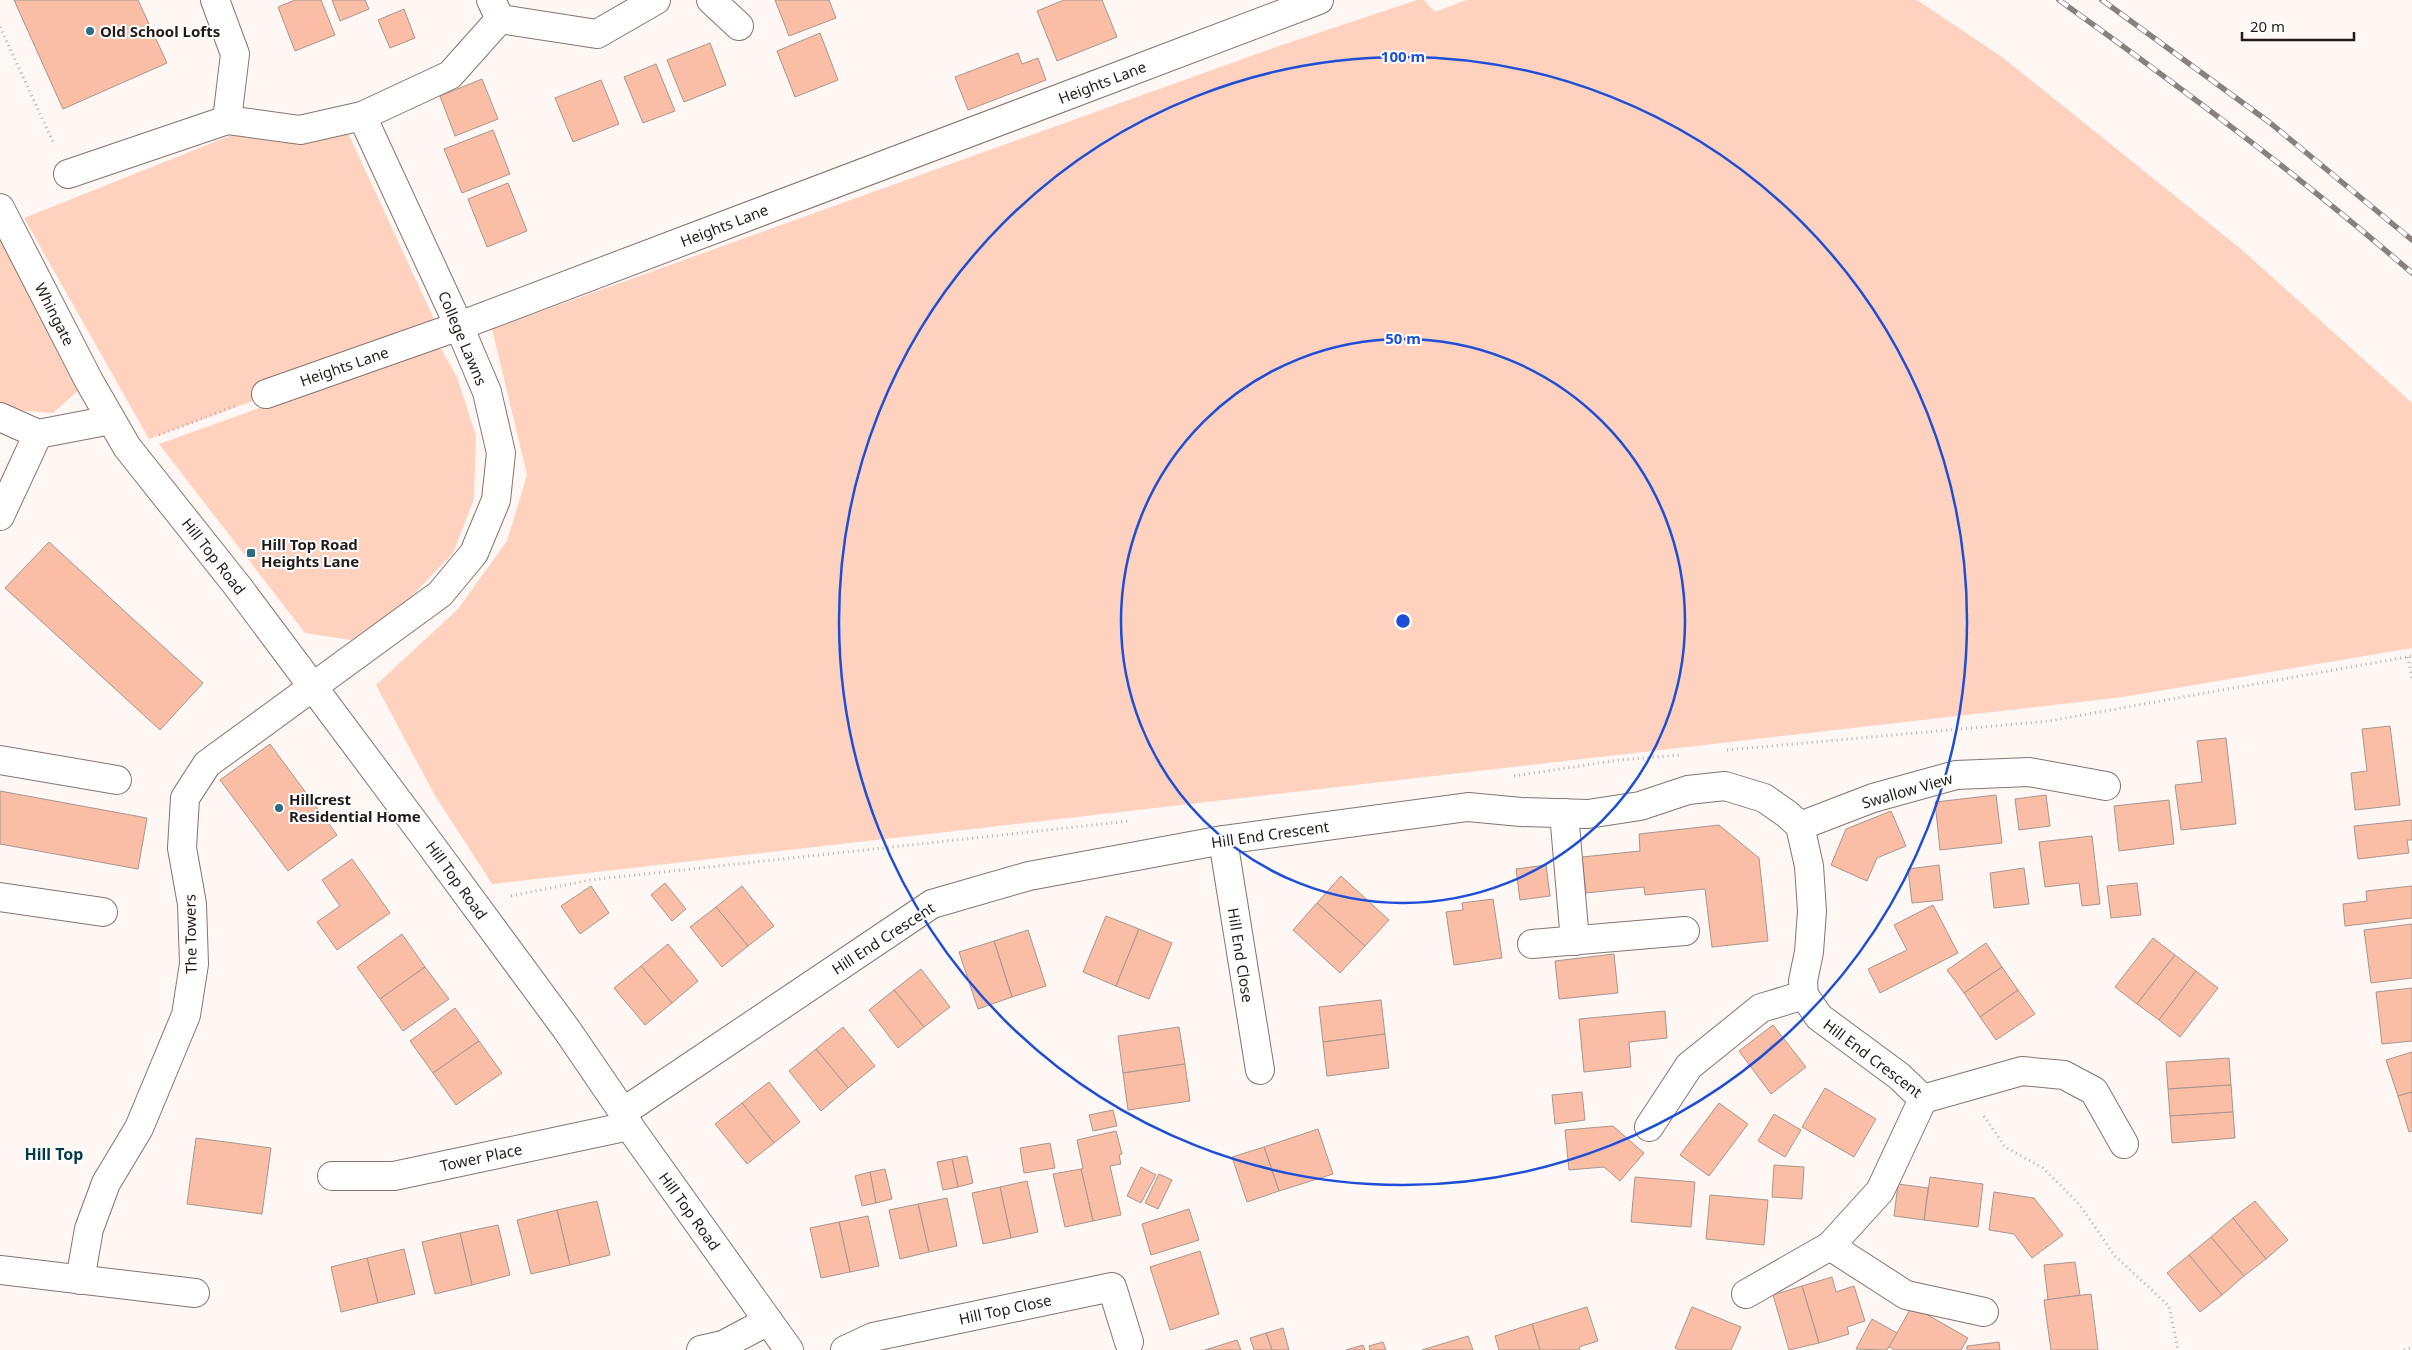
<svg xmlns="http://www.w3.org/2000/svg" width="2412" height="1350" font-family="'Noto Sans',sans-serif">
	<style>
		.green { fill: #ffd1bf }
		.building { fill: #fabda6; stroke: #a8968f }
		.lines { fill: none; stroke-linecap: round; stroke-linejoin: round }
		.minor-casing { stroke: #85746e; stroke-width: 30 }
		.path { stroke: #b7afad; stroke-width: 3; stroke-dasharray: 1 4; stroke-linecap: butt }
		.minor { stroke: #fff; stroke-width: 28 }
		.rail-casing { stroke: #89817f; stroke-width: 5.5 }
		.rail { stroke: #fff; stroke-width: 4; stroke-dasharray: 11; stroke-linecap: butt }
		.ring { fill: none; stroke: #1d4ed8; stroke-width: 2.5 }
		.poi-dot { fill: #2c6c80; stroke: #fff; stroke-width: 2 }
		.labels { text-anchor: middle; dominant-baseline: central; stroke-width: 4; stroke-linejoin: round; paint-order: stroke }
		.poi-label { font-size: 15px; font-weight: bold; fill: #221b19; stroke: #fff; text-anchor: start }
		.street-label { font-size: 15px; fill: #221b19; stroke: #fff }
		.neighbourhood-label { font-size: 16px; font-weight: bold; fill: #013b4b; stroke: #fff }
		.centre { fill: #1d4ed8; stroke: #fff; stroke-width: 2.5 }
		.ring-label { font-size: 15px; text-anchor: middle; font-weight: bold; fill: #1d4ed8; stroke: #fff; stroke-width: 4; stroke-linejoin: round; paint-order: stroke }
	</style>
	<rect width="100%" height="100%" fill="#fff7f4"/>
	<g class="green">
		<path d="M1417 0H1424L1435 12 1466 0H1917L2002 57 2241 249 2412 403V648L2123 697 492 884 434 794 376 685 458 609 507 541 527 475 492 329 1276 47Z"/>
		<path d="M300 130 348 133 440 332 149 439 24 218 242 131Z"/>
		<path d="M0 195 89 381 53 413 0 409Z"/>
		<path d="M438 344 457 377 476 436 474 499 453 553 408 600 351 640 305 633 159 444Z"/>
	</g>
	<g class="building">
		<path d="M14 0H138L167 63 63 109Z"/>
		<path d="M295 0H321L335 35 295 51 278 7Z"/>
		<path d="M332 0H365L369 9 340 21Z"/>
		<path d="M775 0H829L836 18 789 36Z"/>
		<path d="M1064 0H1102L1117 37 1057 61 1037 11Z"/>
		<path d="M404 9 415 38 390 48 378 20Z"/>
		<path d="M820 33 838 80 795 97 777 51Z"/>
		<path d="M710 43 726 85 684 102 667 60Z"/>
		<path d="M1018 53 1022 64 1038 58 1046 80 968 110 955 77Z"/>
		<path d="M656 64 675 111 643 123 624 77Z"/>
		<path d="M482 79 498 119 455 136 440 96Z"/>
		<path d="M601 80 619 124 573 142 555 98Z"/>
		<path d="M493 130 510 174 462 193 444 149Z"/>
		<path d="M508 183 527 231 487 247 468 199Z"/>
		<path d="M49 542 203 683 160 730 5 588Z"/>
		<path d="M2390 726 2400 805 2355 810 2351 773 2367 771 2362 729Z"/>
		<path d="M2226 738 2236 824 2181 830 2175 785 2202 782 2197 741Z"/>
		<path d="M270 744 337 835 288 871 220 780Z"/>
		<path d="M0 791 147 818 138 869 0 844Z"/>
		<path d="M1996 795 2002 843 1940 850 1935 802Z"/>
		<path d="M2046 795 2050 826 2019 830 2015 799Z"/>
		<path d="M2169 800 2174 844 2119 851 2114 806Z"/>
		<path d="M1891 811 1906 846 1877 858 1867 881 1831 865 1846 829Z"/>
		<path d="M2412 820V840H2407L2409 853 2358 859 2354 826Z"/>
		<path d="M1719 825 1759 858 1768 941 1712 947 1705 889 1645 895 1644 887 1586 893 1582 857 1640 851 1639 834Z"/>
		<path d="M2092 836 2100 904 2082 906 2079 883 2045 887 2039 842Z"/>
		<path d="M352 859 390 913 337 950 317 922 340 906 322 880Z"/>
		<path d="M1546 865 1550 896 1520 900 1516 869Z"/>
		<path d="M1939 865 1943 900 1912 903 1908 869Z"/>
		<path d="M2024 868 2029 904 1994 908 1990 873Z"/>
		<path d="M1341 876 1389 920 1365 946 1317 903Z"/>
		<path d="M665 883 686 909 672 921 651 895Z"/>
		<path d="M2137 883 2141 915 2111 918 2107 886Z"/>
		<path d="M591 886 609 913 580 934 561 906Z"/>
		<path d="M742 886 774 926 748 946 716 907Z"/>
		<path d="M2412 886V918L2345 926 2343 904 2367 901 2366 891Z"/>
		<path d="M1493 899 1502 958 1454 965 1446 912 1463 910 1462 903Z"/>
		<path d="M1317 903 1365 946 1340 973 1293 930Z"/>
		<path d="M1933 905 1958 953 1880 993 1868 969 1907 950 1894 925Z"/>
		<path d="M716 907 748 946 722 967 690 927Z"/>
		<path d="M1106 916 1139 929 1116 986 1083 972Z"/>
		<path d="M2412 924V978L2371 983 2364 930Z"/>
		<path d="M1139 929 1172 943 1149 999 1116 986Z"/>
		<path d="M1028 930 1046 986 1012 997 994 941Z"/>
		<path d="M402 934 425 967 380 999 357 967Z"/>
		<path d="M2153 938 2175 955 2137 1004 2115 987Z"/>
		<path d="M994 941 1012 997 978 1009 959 952Z"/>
		<path d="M1986 943 2002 967 1964 993 1947 970Z"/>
		<path d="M668 944 698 981 672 1003 641 966Z"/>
		<path d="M1614 954 1618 993 1559 999 1555 961Z"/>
		<path d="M2175 955 2196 971 2159 1020 2137 1004Z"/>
		<path d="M641 966 672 1003 645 1025 614 988Z"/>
		<path d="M425 967 449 999 403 1031 380 999Z"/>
		<path d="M2002 967 2018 990 1980 1017 1964 993Z"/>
		<path d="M921 969 950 1007 924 1027 894 990Z"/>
		<path d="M2196 971 2218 988 2180 1037 2159 1020Z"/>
		<path d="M2412 988V1041L2382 1044 2376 992Z"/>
		<path d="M894 990 924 1027 898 1048 869 1010Z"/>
		<path d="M2018 990 2035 1014 1996 1040 1980 1017Z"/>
		<path d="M1381 1000 1385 1034 1323 1042 1319 1007Z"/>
		<path d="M455 1008 479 1041 433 1073 410 1041Z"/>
		<path d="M1665 1011 1667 1038 1629 1042 1631 1067 1584 1072 1579 1019Z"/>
		<path d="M1773 1025 1806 1067 1771 1094 1739 1051Z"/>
		<path d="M843 1027 875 1066 848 1088 816 1049Z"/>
		<path d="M1179 1027 1185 1064 1123 1073 1118 1036Z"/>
		<path d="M1385 1034 1389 1068 1327 1076 1323 1042Z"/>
		<path d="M479 1041 502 1073 456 1105 433 1073Z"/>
		<path d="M816 1049 848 1088 821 1111 789 1071Z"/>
		<path d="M2412 1052V1092L2398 1096 2386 1060Z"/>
		<path d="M2229 1058 2231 1085 2168 1089 2166 1062Z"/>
		<path d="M1185 1064 1190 1101 1128 1110 1123 1073Z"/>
		<path d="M769 1082 800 1122 774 1143 742 1103Z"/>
		<path d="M2231 1085 2233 1112 2170 1116 2168 1089Z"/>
		<path d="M1825 1088 1876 1119 1854 1157 1802 1127Z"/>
		<path d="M1582 1092 1585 1120 1555 1124 1552 1095Z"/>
		<path d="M2412 1092V1131L2409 1132 2398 1096Z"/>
		<path d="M742 1103 774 1143 747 1164 715 1124Z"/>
		<path d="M1719 1103 1748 1124 1709 1176 1680 1155Z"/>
		<path d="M1113 1110 1117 1126 1093 1131 1089 1115Z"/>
		<path d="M2233 1112 2235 1138 2172 1143 2170 1116Z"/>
		<path d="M1774 1114 1801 1130 1785 1157 1758 1141Z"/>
		<path d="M1613 1126 1644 1153 1620 1181 1604 1167 1569 1170 1565 1130Z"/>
		<path d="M1318 1129 1333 1174 1279 1191 1264 1147Z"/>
		<path d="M1116 1131 1122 1154 1119 1155 1121 1164 1110 1166 1121 1215 1093 1221 1081 1169 1083 1168 1077 1140Z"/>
		<path d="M196 1138 271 1148 262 1214 187 1204Z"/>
		<path d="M1050 1143 1055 1168 1024 1173 1020 1148Z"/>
		<path d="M1264 1147 1279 1191 1247 1202 1232 1157Z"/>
		<path d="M967 1156 973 1183 958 1187 952 1159Z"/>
		<path d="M952 1159 958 1187 943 1190 937 1162Z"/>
		<path d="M1774 1165 1804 1167 1802 1199 1772 1197Z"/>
		<path d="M1141 1167 1156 1175 1141 1203 1127 1196Z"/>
		<path d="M885 1169 892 1199 876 1203 870 1172Z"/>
		<path d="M1081 1169 1093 1221 1065 1227 1053 1174Z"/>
		<path d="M870 1172 876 1203 862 1206 855 1176Z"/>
		<path d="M1159 1174 1172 1180 1158 1209 1145 1203Z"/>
		<path d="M1635 1177 1695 1182 1691 1227 1631 1222Z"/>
		<path d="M1930 1177 1983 1184 1978 1227 1924 1220Z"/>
		<path d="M1027 1181 1038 1232 1011 1238 1000 1187Z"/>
		<path d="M1898 1184 1928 1188 1924 1220 1894 1216Z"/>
		<path d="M1000 1187 1011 1238 983 1244 972 1193Z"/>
		<path d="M1994 1192 2034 1198 2063 1235 2032 1258 2014 1234 1989 1230Z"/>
		<path d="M1710 1195 1768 1200 1764 1245 1706 1239Z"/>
		<path d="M947 1198 957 1246 929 1252 918 1204Z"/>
		<path d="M597 1201 610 1255 570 1265 557 1210Z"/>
		<path d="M2255 1201 2288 1240 2266 1259 2233 1218Z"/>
		<path d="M918 1204 929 1252 900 1259 889 1210Z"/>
		<path d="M1189 1209 1199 1240 1151 1255 1142 1224Z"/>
		<path d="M557 1210 570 1265 531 1274 517 1220Z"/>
		<path d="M868 1216 879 1266 850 1272 839 1222Z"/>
		<path d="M2233 1218 2266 1259 2244 1276 2211 1237Z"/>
		<path d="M839 1222 850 1272 821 1278 810 1228Z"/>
		<path d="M498 1225 510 1275 472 1285 460 1233Z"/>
		<path d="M460 1233 472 1285 435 1294 422 1242Z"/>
		<path d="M2211 1237 2244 1276 2222 1295 2189 1255Z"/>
		<path d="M404 1249 415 1294 378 1303 367 1258Z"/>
		<path d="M1200 1251 1219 1314 1170 1330 1150 1267Z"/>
		<path d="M2189 1255 2222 1295 2200 1312 2167 1273Z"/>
		<path d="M367 1258 378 1303 341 1312 331 1267Z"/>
		<path d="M2075 1262 2080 1295 2048 1300 2044 1265Z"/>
		<path d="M1832 1277 1836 1292 1854 1286 1865 1321 1847 1327 1849 1334 1819 1343 1802 1286Z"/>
		<path d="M1802 1286 1819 1343 1789 1350 1773 1295Z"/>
		<path d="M2091 1294 2098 1350H2051L2044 1300Z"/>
		<path d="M1912 1306 1968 1338 1961 1350H1895L1889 1347Z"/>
		<path d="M1587 1307 1598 1341 1579 1347 1580 1350H1540L1532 1324Z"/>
		<path d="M1692 1307 1741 1327 1731 1350H1680L1675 1348Z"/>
		<path d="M1872 1319 1897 1333 1887 1350 1856 1349Z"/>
		<path d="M1532 1324 1540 1350H1499L1495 1336Z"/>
		<path d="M1283 1328 1289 1350H1272L1266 1333Z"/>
		<path d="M1266 1333 1272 1350H1254L1250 1338Z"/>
		<path d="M1468 1336 1473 1350H1422Z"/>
		<path d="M1237 1340 1241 1350H1205Z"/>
		<path d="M1383 1342 1386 1350H1370L1369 1346Z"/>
		<path d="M1999 1342 2000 1350H1967V1346Z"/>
		<path d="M1363 1345 1365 1350H1346Z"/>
	</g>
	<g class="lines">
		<defs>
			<g id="minor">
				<path d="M215 0 235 54 227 120 300 130 362 116"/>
				<path d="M711 0 739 26"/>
				<path d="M500 19 597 34 656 0"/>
				<path d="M68 174 227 120"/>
				<path d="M0 208 89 381 127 447 239 588 419 829 567 1030 623 1112 629 1126 789 1350"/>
				<path d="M266 394 459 326 1319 0"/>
				<path d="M0 417 38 434 111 420"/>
				<path d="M0 516 38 434"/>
				<path d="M0 760 117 780"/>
				<path d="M1564 813 1575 941"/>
				<path d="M1800 826 1873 798 1956 775 2029 772 2106 786"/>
				<path d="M1223 840 1260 1070"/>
				<path d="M0 897 103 912"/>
				<path d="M1532 944 1685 931"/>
				<path d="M623 1112 932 904 1029 876 1223 840 1468 807 1521 812 1588 814 1640 806 1688 790 1725 786 1764 798 1787 814 1800 826 1809 866 1812 911 1809 952 1803 981 1804 995 1819 1017 1899 1076 1923 1099 2022 1071 2064 1075 2094 1091 2124 1144"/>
				<path d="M1649 1127 1689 1066 1761 1008 1804 995"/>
				<path d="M332 1176H394L629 1126"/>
				<path d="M1830 1246 1906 1295 1984 1312"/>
				<path d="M0 1270 195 1293"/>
				<path d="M80 1280 89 1229 106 1183 139 1128 186 1015 194 964 192 904 182 848 185 798 207 764 440 594 474 553 496 500 501 453 487 392 459 326 362 116 450 75 500 19 491 0"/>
				<path d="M1746 1294 1830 1246 1880 1191 1923 1099"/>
				<path d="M701 1350 723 1345 768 1321"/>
				<path d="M845 1350 873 1337 1112 1287 1129 1342"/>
			</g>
		</defs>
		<use href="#minor" class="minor-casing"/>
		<g class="path">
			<path d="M0 27 54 144"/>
			<path d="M159 435 235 406"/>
			<path d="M2408 657 2412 679"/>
			<path d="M1727 750 2049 721 2412 656"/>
			<path d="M1514 776 1619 760 1681 755"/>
			<path d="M511 896 590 880 1130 821"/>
			<path d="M1984 1116 2005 1147 2043 1168 2079 1204 2115 1256 2169 1306 2178 1350"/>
			<path d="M2404 1350 2412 1347"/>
		</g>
		<use href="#minor" class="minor"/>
		<defs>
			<g id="rail">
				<path d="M2059 0C2180 87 2299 175 2412 273"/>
				<path d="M2102 0 2269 122 2412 240"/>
			</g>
		</defs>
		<use href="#rail" class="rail-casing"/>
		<use href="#rail" class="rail"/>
	</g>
	<g class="ring">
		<circle cx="1403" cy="621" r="282"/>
		<circle cx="1403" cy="621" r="564"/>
	</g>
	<g class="poi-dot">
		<circle cx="90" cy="31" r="5"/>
		<rect x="246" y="548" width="10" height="10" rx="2.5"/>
		<circle cx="279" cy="808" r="5"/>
	</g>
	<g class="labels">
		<g class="poi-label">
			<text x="100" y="31">Old School Lofts</text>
			<text x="261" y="544">Hill Top Road<tspan x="261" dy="17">Heights Lane</tspan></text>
			<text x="289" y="799">Hillcrest<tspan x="289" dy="17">Residential Home</tspan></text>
		</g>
		<g class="street-label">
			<text transform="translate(1102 82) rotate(-21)">Heights Lane</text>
			<text transform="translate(724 225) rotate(-21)">Heights Lane</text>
			<text transform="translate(55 314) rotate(63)">Whingate</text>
			<text transform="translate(463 338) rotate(67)">College Lawns</text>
			<text transform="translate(344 366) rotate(-19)">Heights Lane</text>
			<text transform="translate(214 556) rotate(52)">Hill Top Road</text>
			<text transform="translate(1907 790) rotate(-16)">Swallow View</text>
			<text transform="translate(1270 834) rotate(-8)">Hill End Crescent</text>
			<text transform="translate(457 880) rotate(54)">Hill Top Road</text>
			<text transform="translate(190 934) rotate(-91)">The Towers</text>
			<text transform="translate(883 938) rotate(-33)">Hill End Crescent</text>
			<text transform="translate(1241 955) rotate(81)">Hill End Close</text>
			<text transform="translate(1873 1058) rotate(37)">Hill End Crescent</text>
			<text transform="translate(481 1157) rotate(-12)">Tower Place</text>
			<text transform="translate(690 1211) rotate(54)">Hill Top Road</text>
			<text transform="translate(1005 1309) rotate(-12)">Hill Top Close</text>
		</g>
		<g class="neighbourhood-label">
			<text x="54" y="1154">Hill Top</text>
		</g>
	</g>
	<circle cx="1403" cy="621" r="8" class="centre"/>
	<g class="ring-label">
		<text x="1403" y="62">100 m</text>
		<text x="1403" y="344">50 m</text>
	</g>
	<path d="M2242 32v8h112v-8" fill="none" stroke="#221b19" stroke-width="2.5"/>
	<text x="2250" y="32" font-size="15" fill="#221b19" stroke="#ffffff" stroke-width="4" paint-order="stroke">20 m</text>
</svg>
